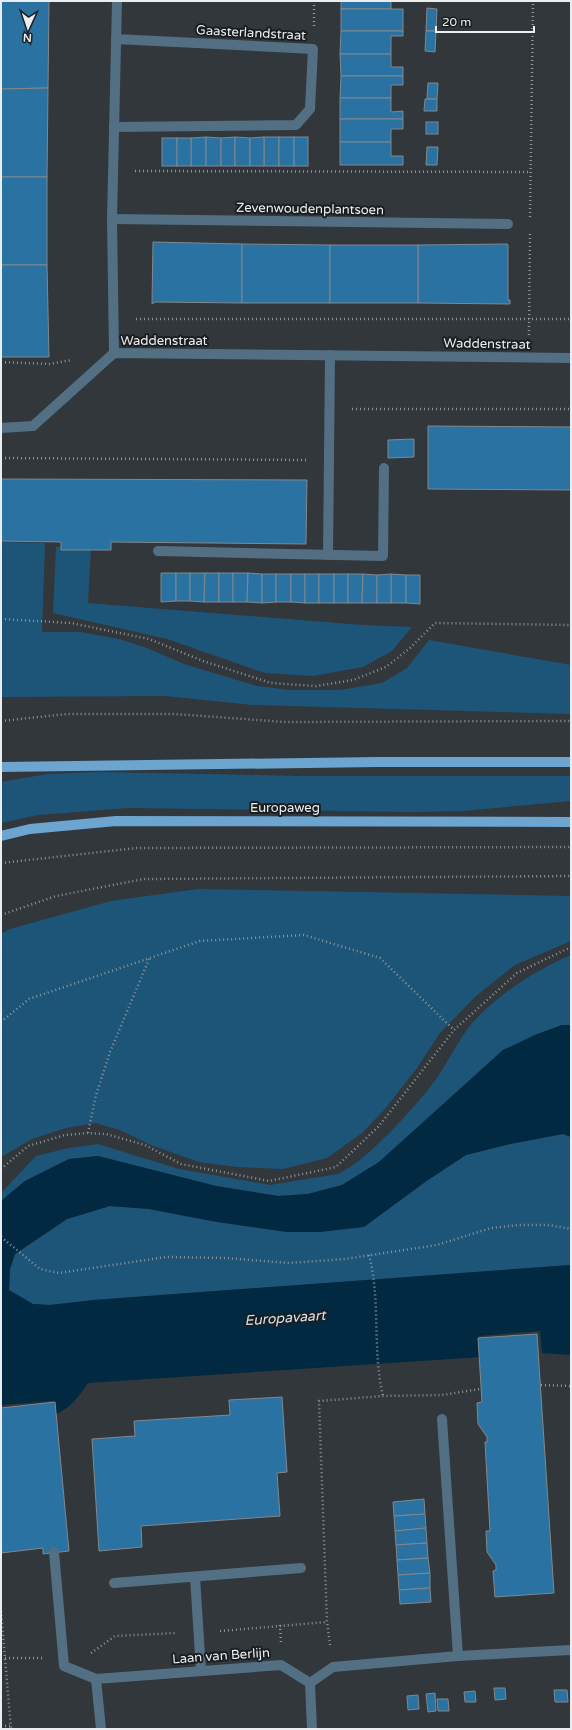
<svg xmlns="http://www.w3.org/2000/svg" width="572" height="1730" font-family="'Varela Round',sans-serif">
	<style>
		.green { fill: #1d5579 }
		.water { fill: #012941 }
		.building { fill: #2972a2; stroke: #82888d }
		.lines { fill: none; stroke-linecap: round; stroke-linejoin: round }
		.path { stroke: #8f9497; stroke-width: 2.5; stroke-dasharray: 1 3; stroke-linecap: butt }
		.minor { stroke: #536f84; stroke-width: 10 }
		.major { stroke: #6ba5d0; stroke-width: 10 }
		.labels { text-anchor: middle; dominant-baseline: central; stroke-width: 4; stroke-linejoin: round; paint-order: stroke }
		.street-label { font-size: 13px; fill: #eaeef1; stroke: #1b1e20 }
		.water-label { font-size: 14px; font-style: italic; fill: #d2e3f1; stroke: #1b1e20 }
	</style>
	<rect width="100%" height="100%" fill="#31373b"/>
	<g class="green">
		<path d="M1 542 45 543 42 632H80L119 639 147 648 184 664 257 686 289 690H340L382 683 407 668 429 640 571 665V714L252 705 165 696 1 697Z"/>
		<path d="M56 547H91L88 603 362 625 412 627 392 651 363 667 313 676 265 673 167 639 53 613Z"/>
		<path d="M101 772 301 776H571V801L463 811 413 812 128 808 38 815 1 823V782L47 774Z"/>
		<path d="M198 889 571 896V941L515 965 476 996 440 1033 417 1068 385 1109 362 1133 327 1158 283 1169 237 1167 199 1162 151 1145 120 1130 95 1123 66 1128 32 1139 1 1157V934L10 929 111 901Z"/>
		<path d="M571 955V1025H562L503 1050 379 1162 342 1185 308 1194 279 1196 216 1186 98 1156 69 1159 25 1181 1 1201V1193L36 1156 69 1148 98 1144 179 1169 270 1185 338 1174C367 1161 414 1108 434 1082 448 1063 458 1039 474 1021 500 993 536 970 571 955Z"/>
		<path d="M563 1134 571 1137V1265L94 1300 50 1305 33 1304 9 1290 10 1269 15 1254 67 1219 110 1206 149 1209 217 1222 287 1232H320L428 1180 466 1155 510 1144Z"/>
	</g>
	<path class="water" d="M562 1025H571V1137L563 1134 510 1144 466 1155 428 1180 364 1227 320 1232H287L217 1222 149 1209 110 1206 67 1219 15 1254 10 1269 9 1290 33 1304 50 1305 94 1300 571 1265V1355L542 1353 540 1331 479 1336 481 1357 88 1383C79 1396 70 1409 54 1415L53 1401 1 1405V1201L25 1181 69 1159 98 1156 216 1186 278 1196 308 1194 342 1185 379 1162 503 1050 537 1034Z"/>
	<g class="building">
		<path d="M1 1H49L48 88 1 89Z"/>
		<rect x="341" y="1" width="50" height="8"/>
		<path d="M427 8 437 9 436 31H426Z"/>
		<rect x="341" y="9" width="62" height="22"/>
		<path d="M341 31H403V36H391V54H340Z"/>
		<path d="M426 31H436L435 52 425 51Z"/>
		<path d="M340 54H391V67H403V76H341Z"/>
		<path d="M341 76H403V85H391V98H340Z"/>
		<path d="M428 83H438L437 99H427Z"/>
		<path d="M48 88 47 177H1V89Z"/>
		<path d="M340 98H391V112L403 111V119H340Z"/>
		<path d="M425 99H437V111H424Z"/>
		<path d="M340 119H403V129H391V142H340Z"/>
		<rect x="426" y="122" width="12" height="12"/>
		<path d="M206 137V166H191V138Z"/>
		<path d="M206 137 221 138V166H206Z"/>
		<path d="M235 137V166H221V138Z"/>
		<path d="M235 137 250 138V166H235Z"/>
		<rect x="264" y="137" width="15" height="29"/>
		<path d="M264 137V166H250V138Z"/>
		<rect x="279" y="137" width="15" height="29"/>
		<rect x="294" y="137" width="14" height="29"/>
		<rect x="162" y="138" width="15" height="28"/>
		<rect x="177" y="138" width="14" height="28"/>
		<path d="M340 142H391V156H403V165H340Z"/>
		<path d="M427 147H438L437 165H426Z"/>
		<rect x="1" y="177" width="46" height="88"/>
		<path d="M153 242 242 244V303L155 302 152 304Z"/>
		<path d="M242 244 330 245V303H242Z"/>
		<path d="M507 244 508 245V300H510V304L418 303V245Z"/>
		<rect x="330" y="245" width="88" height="58"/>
		<path d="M1 265H47L49 357H1Z"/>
		<path d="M428 426 571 427V490L428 489Z"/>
		<path d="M414 439V457L388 458V440Z"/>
		<path d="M1 479 307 480 306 544 111 542V550H61V542L1 541Z"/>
		<path d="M161 573H176V601L161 602Z"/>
		<rect x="176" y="573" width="14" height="28"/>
		<path d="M190 573H205L204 602 190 601Z"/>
		<path d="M205 573H219V602H204Z"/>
		<rect x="219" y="573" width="14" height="29"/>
		<path d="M233 573H248L247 602H233Z"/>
		<path d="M248 573 262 574V603L247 602Z"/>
		<path d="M262 574H276V602L262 603Z"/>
		<rect x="276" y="574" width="15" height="28"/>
		<path d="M291 574H305V603L291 602Z"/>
		<rect x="305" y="574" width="14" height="29"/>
		<rect x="319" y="574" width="15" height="29"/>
		<rect x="334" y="574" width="14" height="29"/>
		<path d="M348 574H363L362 603H348Z"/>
		<path d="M363 574 377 575V603H362Z"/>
		<path d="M391 574 406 575V603H391Z"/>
		<path d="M391 574V603H377V575Z"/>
		<path d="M406 575H420V604L406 603Z"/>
		<path d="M537 1334 554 1593 495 1597 493 1571 496 1570V1565L487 1552 486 1531H490L485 1442H487V1437L478 1424 477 1403 482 1402 478 1338Z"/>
		<path d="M282 1397 287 1472 277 1473 280 1516 141 1526 142 1547 99 1551 92 1439 135 1436 134 1421 230 1415 229 1400Z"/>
		<path d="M55 1402 69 1551 43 1554V1548L1 1553V1408Z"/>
		<path d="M424 1499 425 1514 394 1516 393 1502Z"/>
		<path d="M425 1514 426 1528 395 1531 394 1516Z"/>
		<path d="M426 1528 427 1543 396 1545 395 1531Z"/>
		<path d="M427 1543 428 1558 397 1560 396 1545Z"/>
		<path d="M428 1558 430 1573 398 1575 397 1560Z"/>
		<path d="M430 1573V1588L399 1590 398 1575Z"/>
		<path d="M430 1588 431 1602 400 1604 399 1590Z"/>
		<path d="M494 1688H505L506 1699 495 1700Z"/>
		<path d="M554 1690H567L568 1702H555Z"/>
		<path d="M475 1691 476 1702H465L464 1692Z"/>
		<path d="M435 1693 436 1711 428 1712 426 1694Z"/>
		<path d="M418 1695 419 1709 408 1710 407 1696Z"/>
		<path d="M437 1699H448L449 1711H438Z"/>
	</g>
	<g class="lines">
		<g class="path">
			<path d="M314 26V1"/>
			<path d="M135 171 531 172"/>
			<path d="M530 217 533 1"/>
			<path d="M136 319H571"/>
			<path d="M529 335 530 232"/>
			<path d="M1 362 49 364 72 360"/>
			<path d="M352 409H571"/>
			<path d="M1 458 306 460"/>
			<path d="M1 619 71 623 149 639 203 661 271 683 316 686 353 680 386 667 410 648 435 623 571 625"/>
			<path d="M1 721 67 714H175L285 722 571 721"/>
			<path d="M1 863 137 848 571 847"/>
			<path d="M1 915 56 896 144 879 571 876"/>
			<path d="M1 1022 29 999 200 941 304 935 380 958 454 1030"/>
			<path d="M88 1133 96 1095 110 1052 150 957"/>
			<path d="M1 1169 28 1146 65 1135 88 1133 106 1134 145 1145 181 1164 269 1181 336 1167 379 1126 454 1030 517 973 571 947"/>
			<path d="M1 1237 40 1269 59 1273 166 1257 226 1258 289 1263 345 1259 437 1245 491 1228 519 1225H549L571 1229"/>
			<path d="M369 1255C381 1301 372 1350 383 1396"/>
			<path d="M541 1385 571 1386"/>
			<path d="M1 1611 11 1729"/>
			<path d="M280 1625 281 1643"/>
			<path d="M220 1631 327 1622"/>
			<path d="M330 1645 327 1622 319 1401 383 1396 442 1395 480 1389"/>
			<path d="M91 1653 115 1636 177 1633"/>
			<path d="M1 1658H42"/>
			<path d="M1 1726H10"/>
		</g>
		<g class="minor">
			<path d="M114 127 296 125 310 109 313 49 116 39"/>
			<path d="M112 219 508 224"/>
			<path d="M114 353 112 219 117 1"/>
			<path d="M1 428 33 426 114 353 571 358"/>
			<path d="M158 551 383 556 384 468"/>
			<path d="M328 555 330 355"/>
			<path d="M442 1419 458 1656"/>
			<path d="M54 1552 64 1666 96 1679 281 1665 310 1683"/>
			<path d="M195 1577 201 1671"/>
			<path d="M114 1583 301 1568"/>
			<path d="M96 1679 101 1729"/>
			<path d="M310 1683 333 1667 458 1656 571 1650"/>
			<path d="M310 1683 312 1729"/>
		</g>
		<g class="major">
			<path d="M1 767 378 762H571"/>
			<path d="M1 836 30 829 116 821 571 822"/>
		</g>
	</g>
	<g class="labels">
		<g class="street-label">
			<text transform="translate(251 33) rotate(3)">Gaasterlandstraat</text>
			<text transform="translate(310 209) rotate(1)">Zevenwoudenplantsoen</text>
			<text x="164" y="341">Waddenstraat</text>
			<text transform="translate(487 344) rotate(1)">Waddenstraat</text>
			<text x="285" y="808">Europaweg</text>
			<text transform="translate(221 1656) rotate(-4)">Laan van Berlijn</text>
		</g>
		<g class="water-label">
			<text transform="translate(285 1318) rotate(-4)">Europavaart</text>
		</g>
	</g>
	<rect width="572" height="1730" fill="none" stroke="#eaeef1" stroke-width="4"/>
	<g transform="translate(28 28) rotate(183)" stroke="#1b1e20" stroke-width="3" paint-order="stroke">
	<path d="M0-3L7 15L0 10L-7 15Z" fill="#eaeef1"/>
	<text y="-6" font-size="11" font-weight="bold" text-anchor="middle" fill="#eaeef1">N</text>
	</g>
	<path d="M436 26v6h98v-6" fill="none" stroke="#eaeef1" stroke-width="2"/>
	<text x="442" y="26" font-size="12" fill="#eaeef1" stroke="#1b1e20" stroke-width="3" paint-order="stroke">20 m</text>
</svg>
